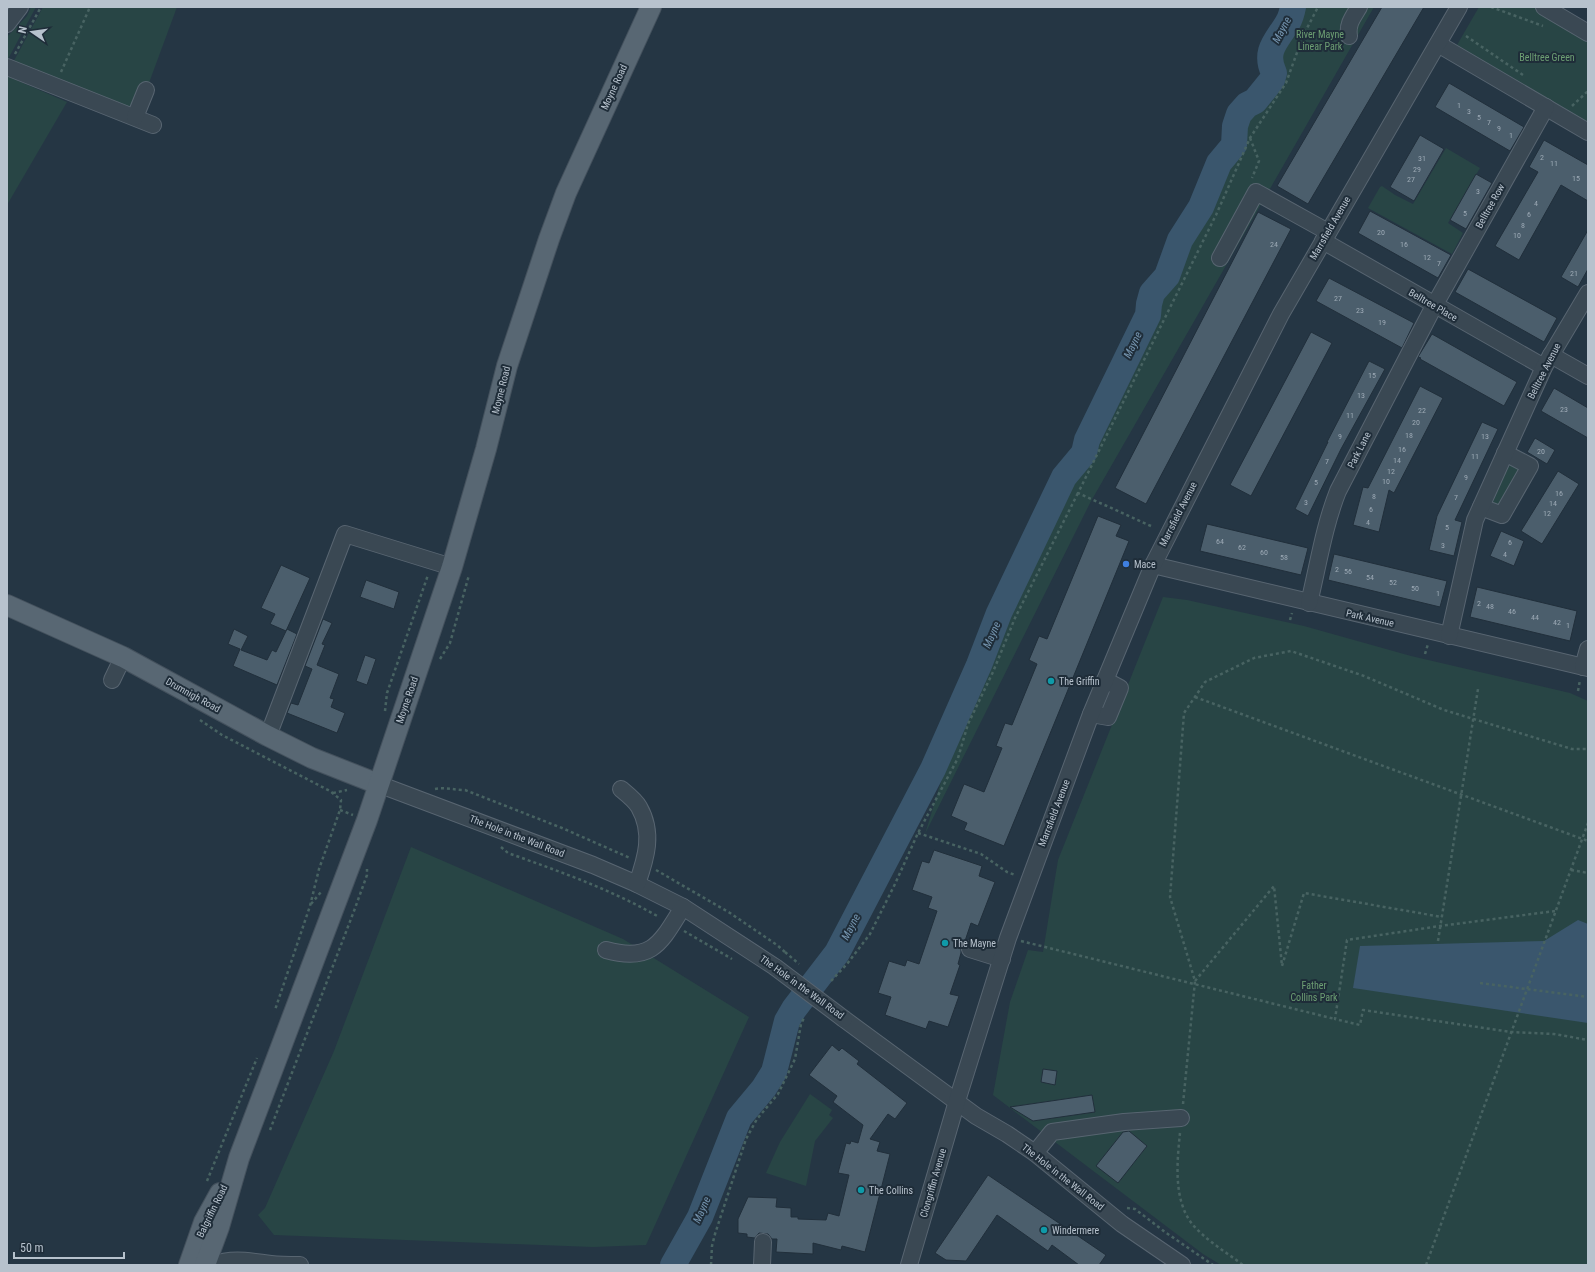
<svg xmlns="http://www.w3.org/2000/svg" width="1595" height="1272" font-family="'Roboto Condensed',sans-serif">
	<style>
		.green { fill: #284545 }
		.water { fill: #3a566d }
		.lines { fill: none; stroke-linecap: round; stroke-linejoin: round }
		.river { stroke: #3a566d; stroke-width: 26 }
		.building { fill: #4b5e6c; stroke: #212f3b }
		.minor-casing { stroke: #586571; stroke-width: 18 }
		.major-casing { stroke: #44515d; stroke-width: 22 }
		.path { stroke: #486362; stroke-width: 2.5; stroke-dasharray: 3 3; stroke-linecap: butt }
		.minor { stroke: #3a4853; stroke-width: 16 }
		.major { stroke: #586773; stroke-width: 20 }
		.minor-bridge-casing { stroke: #586571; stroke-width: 18; stroke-linecap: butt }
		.path-bridge { stroke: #486362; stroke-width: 2.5; stroke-dasharray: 3 3; stroke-linecap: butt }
		.minor-bridge { stroke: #3a4853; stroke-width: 16 }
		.shop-dot { fill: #3f7fe0; stroke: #1f2d39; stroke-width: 1.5 }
		.culture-dot { fill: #0f9aa8; stroke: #1f2d39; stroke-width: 1.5 }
		.labels { text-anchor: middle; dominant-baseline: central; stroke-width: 4; stroke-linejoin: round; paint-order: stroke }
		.number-label { font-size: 8px; fill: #9ca9b5 }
		.park-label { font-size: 10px; fill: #6d9f73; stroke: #1f2d39 }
		.street-label { font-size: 10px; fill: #b7c2cd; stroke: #1f2d39 }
		.poi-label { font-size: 10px; fill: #b7c2cd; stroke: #1f2d39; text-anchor: start }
		.water-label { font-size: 11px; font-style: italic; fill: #7696b1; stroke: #1f2d39 }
	</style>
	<rect width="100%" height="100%" fill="#253644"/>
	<g class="green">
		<path d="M31 7H36L7 61V37L27 16Z"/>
		<path d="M43 7H177L146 91 130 107 123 109 10 68Z"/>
		<path d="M1303 7H1374L1090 503 925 834 947 762 1053 504Z"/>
		<path d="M1479 7H1533L1588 39V123L1457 45Z"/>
		<path d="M7 76 67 102 7 205Z"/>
		<path d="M1446 148 1480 168 1448 223 1463 233 1452 254 1368 208 1380 187 1382 186 1395 195 1413 204Z"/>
		<path d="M1512 465 1520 468 1498 506 1492 504 1508 467Z"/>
		<path d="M1163 597 1187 600 1304 626 1411 656 1570 693 1588 701V1265H1221L1203 1254 993 1095 1010 1002 1028 950 1043 952 1058 860Z"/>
		<path d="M411 847 623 939 749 1017 646 1245 593 1247 274 1235 258 1215 265 1208 334 1051Z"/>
		<path d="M810 1094 832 1110 829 1115 833 1118 815 1141 806 1186 766 1173 780 1142Z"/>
	</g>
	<path class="water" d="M1578 920 1588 924V1023L1353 988 1360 946 1544 941Z"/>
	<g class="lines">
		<path class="river" d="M673 1265 700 1217 739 1118 764 1088 774 1072 787 1021 794 1009 837 953 933 769 979 665 999 613 1064 477 1084 453 1087 440 1148 315 1149 304 1152 293 1167 276 1180 240 1201 207 1219 163 1234 145 1235 126 1239 114 1247 105 1255 101 1272 80 1274 73C1263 50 1278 40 1288 22 1291 17 1292 12 1293 7"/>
	</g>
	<g class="building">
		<path d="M1382 7H1424L1308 204 1277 186Z"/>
		<path d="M1449 83 1524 127 1510 151 1435 107Z"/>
		<path d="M1420 135 1444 149 1414 201 1390 187Z"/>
		<path d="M1544 140 1588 165V201L1561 185 1519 260 1495 246 1538 172 1529 167Z"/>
		<path d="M1476 174 1492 183 1466 229 1450 220Z"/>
		<path d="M1370 211 1451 255 1438 278 1358 233Z"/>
		<path d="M1258 212 1291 229 1146 504 1115 488Z"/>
		<path d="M1588 230V269L1578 287 1561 277Z"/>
		<path d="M1468 269 1557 318 1544 342 1455 292Z"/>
		<path d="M1329 278 1414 323 1402 348 1316 301Z"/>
		<path d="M1311 332 1332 343 1251 496 1230 485Z"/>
		<path d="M1432 334 1517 382 1504 406 1420 359 1421 358 1418 357Z"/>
		<path d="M1369 361 1385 369 1341 449 1308 516 1295 509 1328 442H1327Z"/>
		<path d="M1420 386 1443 398 1394 493 1389 490 1379 532 1353 525 1363 487 1368 488Z"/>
		<path d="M1554 388 1588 408V438L1541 411Z"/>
		<path d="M1482 422 1498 429 1455 520 1462 522 1454 556 1429 550 1437 516Z"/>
		<path d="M1535 438 1555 450 1547 464 1527 452Z"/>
		<path d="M1558 471 1579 484 1542 544 1521 531Z"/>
		<path d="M1098 516 1121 525 1116 536 1129 541 1004 846 964 830 967 823 951 816 964 784 984 792 1002 748 996 746 1005 723 1012 725 1037 664 1029 660 1039 636 1047 639Z"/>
		<path d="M1207 524 1308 548 1301 575 1200 551Z"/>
		<path d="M1501 531 1524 541 1514 566 1490 556Z"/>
		<path d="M1334 554 1447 581 1440 607 1328 580Z"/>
		<path d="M281 565 310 578 286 631 270 624 275 614 261 608Z"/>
		<path d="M366 580 399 592 394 609 360 597Z"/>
		<path d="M1477 587 1577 611 1570 641 1470 617Z"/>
		<path d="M323 619 332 623 322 644 325 645 317 665 339 674 330 698 334 699 331 707 345 713 337 733 287 713 291 703 298 705 312 669 305 666Z"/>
		<path d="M234 629 248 636 241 650 267 660 272 650 276 652 287 629 297 634 277 685 233 666 240 649 228 644Z"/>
		<path d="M365 655 376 659 367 685 356 681Z"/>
		<path d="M934 850 982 866 979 876 995 882 978 926 971 923 965 941 961 946V953L958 964 960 965 950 994 959 996 948 1027 929 1021 926 1029 885 1015 891 997 878 993 889 961 905 966 907 960 919 964 937 911 928 908 932 897 912 890 922 861 929 863Z"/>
		<path d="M832 1045 839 1051 842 1048 859 1061 857 1064 907 1103 895 1119 888 1114 870 1139 880 1142 877 1151 890 1154 865 1252 842 1246 841 1250 813 1243V1254L776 1252 777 1239H772L768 1234 759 1233 755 1238 747 1237V1234L738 1233V1219L748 1197 777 1198 776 1207 791 1208V1217H798V1219L826 1220 828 1213 839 1216 849 1175 838 1173 846 1143 850 1144 851 1141 858 1143 863 1125 833 1102 837 1096 809 1075Z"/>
		<path d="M1043 1069 1057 1071 1055 1085 1041 1082Z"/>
		<path d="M1092 1095 1095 1112 1033 1121 1010 1107Z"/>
		<path d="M1129 1131 1147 1146 1118 1183 1096 1166 1123 1132Z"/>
		<path d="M988 1175 1106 1255 1099 1265H1079L1052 1245 1048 1251 997 1215 966 1261 946 1260 935 1253Z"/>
	</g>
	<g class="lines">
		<defs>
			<g id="minor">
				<path d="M1544 7 1588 33"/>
				<path d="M7 24 20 7"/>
				<path d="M1349 36C1347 24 1353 17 1359 7"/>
				<path d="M1438 44 1588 132"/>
				<path d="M7 67 153 125"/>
				<path d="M135 117 146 90"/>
				<path d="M1323 241 1544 367"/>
				<path d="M1220 258 1256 192 1328 232"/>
				<path d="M1551 355 1588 376"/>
				<path d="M1481 507 1502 515 1530 466 1505 453"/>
				<path d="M1153 565 1588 668"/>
				<path d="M1309 603C1318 566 1324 526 1338 491L1434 306 1546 107"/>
				<path d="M1449 636 1475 520 1544 367 1588 293"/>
				<path d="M1583 667 1588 649"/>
				<path d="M112 680 123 657"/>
				<path d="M1091 714 1108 717 1120 688 1105 680"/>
				<path d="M268 736 345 534 452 567"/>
				<path d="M378 784 593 865 637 884 683 907 775 967"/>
				<path d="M621 789C627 794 635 800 639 807 654 833 646 858 637 884"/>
				<path d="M970 949 1002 959"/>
				<path d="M606 950C653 963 661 942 683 907"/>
				<path d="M844 1019 976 1116 1007 1134 1035 1153 1122 1224 1182 1265"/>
				<path d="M1035 1153 1052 1132 1124 1122 1181 1118"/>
				<path d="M214 1265C232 1257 253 1262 271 1264 280 1265 290 1265 300 1265"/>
				<path d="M762 1265 763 1242"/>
				<path d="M909 1265 957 1101 1008 938 1091 714 1153 565 1281 314 1459 7"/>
			</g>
			<g id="major">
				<path d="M7 605 123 657 268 736 312 758 378 784"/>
				<path d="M189 1265 204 1222 220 1193"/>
				<path d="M205 1265 219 1227 239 1158 367 820 452 567 486 449 507 366 549 239 566 193 651 7"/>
			</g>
		</defs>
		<use href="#minor" class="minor-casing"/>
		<use href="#major" class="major-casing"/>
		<g class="path">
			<path d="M1491 7 1543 26"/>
			<path d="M1466 36 1523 75"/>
			<path d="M15 54 41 7"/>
			<path d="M61 72 90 7"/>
			<path d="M1572 106 1588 91"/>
			<path d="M1250 138 1259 161 1252 178"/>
			<path d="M1151 526 1078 493 1216 215 1250 138 1286 83 1303 36 1318 7"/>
			<path d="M1290 620 1292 613"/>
			<path d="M1425 654 1428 644"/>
			<path d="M440 659 450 643 469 575"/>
			<path d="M1578 691 1580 680"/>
			<path d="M1195 697 1588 841"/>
			<path d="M385 711 387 693 428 575"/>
			<path d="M200 720 222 735 330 791 341 800 340 810 319 869 310 906 275 1010"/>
			<path d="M435 789C445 787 454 790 465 790L562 828 630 858"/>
			<path d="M333 793 347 790"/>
			<path d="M340 810 353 815"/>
			<path d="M918 833 981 854 1007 872 1015 875"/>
			<path d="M501 847 508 853C561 872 610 889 659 917"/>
			<path d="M656 870 730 913 777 945 785 952"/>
			<path d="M1571 870 1588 873"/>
			<path d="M311 904 321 892"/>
			<path d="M1555 911 1440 926 1347 940 1335 1019 1360 1025 1363 1010 1511 1032 1554 1034 1588 1040"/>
			<path d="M684 931 732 959"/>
			<path d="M1021 941 1335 1019"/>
			<path d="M1438 941 1478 689"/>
			<path d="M831 981 847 964 870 934 895 884 918 833 958 758 968 724 993 672 1015 618 1078 493"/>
			<path d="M1195 981 1274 886 1282 966 1304 893 1442 917"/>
			<path d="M1480 983 1588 997"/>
			<path d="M1183 1104 1195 981 1170 897 1184 713 1205 682 1254 658 1291 651 1364 676 1444 710 1572 749H1588"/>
			<path d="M270 1130 354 911 367 875V869"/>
			<path d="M1180 1133C1177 1162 1173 1201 1193 1225 1207 1241 1226 1252 1243 1265"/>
			<path d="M207 1181 257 1058"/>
			<path d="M1127 1208 1135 1209 1165 1232 1213 1265"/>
			<path d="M711 1265 712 1246 715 1234 746 1139 757 1119 778 1094 795 1059 801 1024 804 1018"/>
			<path d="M1426 1265 1588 823"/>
		</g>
		<use href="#minor" class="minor"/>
		<use href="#major" class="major"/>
		<defs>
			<path id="minor-bridge" d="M775 967 844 1019"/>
		</defs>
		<use href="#minor-bridge" class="minor-bridge-casing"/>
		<path class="path-bridge" d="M785 952 799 964"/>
		<use href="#minor-bridge" class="minor-bridge"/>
	</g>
	<circle class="shop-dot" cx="1126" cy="564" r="4"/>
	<g class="culture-dot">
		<circle cx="1051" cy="681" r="4"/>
		<circle cx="945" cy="943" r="4"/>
		<circle cx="861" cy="1190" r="4"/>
		<circle cx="1044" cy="1230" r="4"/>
	</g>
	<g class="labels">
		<g class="number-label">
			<text x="1459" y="105">1</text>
			<text x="1469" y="111">3</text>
			<text x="1479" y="117">5</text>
			<text x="1489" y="122">7</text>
			<text x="1499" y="128">9</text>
			<text x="1511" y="135">1</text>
			<text x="1542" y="157">2</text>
			<text x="1422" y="158">31</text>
			<text x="1554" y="163">11</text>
			<text x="1417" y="169">29</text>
			<text x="1576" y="178">15</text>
			<text x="1411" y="179">27</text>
			<text x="1478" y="191">3</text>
			<text x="1536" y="203">4</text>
			<text x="1465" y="213">5</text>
			<text x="1529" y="214">6</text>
			<text x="1523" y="225">8</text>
			<text x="1381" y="232">20</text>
			<text x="1517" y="235">10</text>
			<text x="1274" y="244">24</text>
			<text x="1404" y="244">16</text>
			<text x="1427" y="257">12</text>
			<text x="1439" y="263">7</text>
			<text x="1574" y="273">21</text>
			<text x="1338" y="298">27</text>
			<text x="1360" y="310">23</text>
			<text x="1382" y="322">19</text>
			<text x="1372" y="375">15</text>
			<text x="1361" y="395">13</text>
			<text x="1564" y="409">23</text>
			<text x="1422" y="410">22</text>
			<text x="1350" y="415">11</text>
			<text x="1416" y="422">20</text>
			<text x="1409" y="435">18</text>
			<text x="1340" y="436">9</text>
			<text x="1485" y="436">13</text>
			<text x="1402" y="449">16</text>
			<text x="1541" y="451">20</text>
			<text x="1475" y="456">11</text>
			<text x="1397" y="460">14</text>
			<text x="1327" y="461">7</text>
			<text x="1391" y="471">12</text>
			<text x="1466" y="477">9</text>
			<text x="1386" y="481">10</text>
			<text x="1316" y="482">5</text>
			<text x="1559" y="493">16</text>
			<text x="1374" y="496">8</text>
			<text x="1456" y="497">7</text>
			<text x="1306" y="502">3</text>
			<text x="1553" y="503">14</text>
			<text x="1371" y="509">6</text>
			<text x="1547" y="513">12</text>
			<text x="1368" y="522">4</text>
			<text x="1447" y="527">5</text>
			<text x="1220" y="541">64</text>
			<text x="1510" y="542">6</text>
			<text x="1443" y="545">3</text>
			<text x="1242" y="547">62</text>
			<text x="1264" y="552">60</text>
			<text x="1505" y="554">4</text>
			<text x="1284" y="557">58</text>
			<text x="1337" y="569">2</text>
			<text x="1348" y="571">56</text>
			<text x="1370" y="577">54</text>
			<text x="1393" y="582">52</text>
			<text x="1415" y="588">50</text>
			<text x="1438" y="593">1</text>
			<text x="1479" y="603">2</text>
			<text x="1490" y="606">48</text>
			<text x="1512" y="611">46</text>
			<text x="1535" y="617">44</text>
			<text x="1557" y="622">42</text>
			<text x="1568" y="625">1</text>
		</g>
		<g class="park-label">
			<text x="1320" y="34">River Mayne<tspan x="1320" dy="12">Linear Park</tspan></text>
			<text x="1547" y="57">Belltree Green</text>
			<text x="1314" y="985">Father<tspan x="1314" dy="12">Collins Park</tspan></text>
		</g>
		<g class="street-label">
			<text transform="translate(614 87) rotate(-65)">Moyne Road</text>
			<text transform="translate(1490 206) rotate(-61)">Belltree Row</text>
			<text transform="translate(1330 228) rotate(-60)">Marrsfield Avenue</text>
			<text transform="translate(1433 305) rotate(30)">Belltree Place</text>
			<text transform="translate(1544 371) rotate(-63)">Belltree Avenue</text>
			<text transform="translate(501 390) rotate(-76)">Moyne Road</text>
			<text transform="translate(1359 450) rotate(-63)">Park Lane</text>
			<text transform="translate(1178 514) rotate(-63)">Marrsfield Avenue</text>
			<text transform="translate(1370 618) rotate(13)">Park Avenue</text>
			<text transform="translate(193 695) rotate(29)">Drumnigh Road</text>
			<text transform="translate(407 700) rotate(-71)">Moyne Road</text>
			<text transform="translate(1054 813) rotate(-69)">Marrsfield Avenue</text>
			<text transform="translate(517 836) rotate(21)">The Hole in the Wall Road</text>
			<text transform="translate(802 987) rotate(36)">The Hole in the Wall Road</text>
			<text transform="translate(1063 1177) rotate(38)">The Hole in the Wall Road</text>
			<text transform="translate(933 1183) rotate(-74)">Clongriffin Avenue</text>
			<text transform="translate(212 1211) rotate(-64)">Balgriffin Road</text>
		</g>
		<g class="poi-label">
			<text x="1134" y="564">Mace</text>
			<text x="1059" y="681">The Griffin</text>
			<text x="953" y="943">The Mayne</text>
			<text x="869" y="1190">The Collins</text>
			<text x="1052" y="1230">Windermere</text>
		</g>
		<g class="water-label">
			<text transform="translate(1282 30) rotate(-62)">Mayne</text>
			<text transform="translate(1133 345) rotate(-64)">Mayne</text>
			<text transform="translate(992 635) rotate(-66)">Mayne</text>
			<text transform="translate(851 927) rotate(-63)">Mayne</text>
			<text transform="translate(702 1210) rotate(-66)">Mayne</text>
		</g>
	</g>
	<rect width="1595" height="1272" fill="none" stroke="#b7c2cd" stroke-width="16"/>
	<g transform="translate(32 32) rotate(283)" stroke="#1f2d39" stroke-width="3" paint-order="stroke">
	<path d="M0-3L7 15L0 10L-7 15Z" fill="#b7c2cd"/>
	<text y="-6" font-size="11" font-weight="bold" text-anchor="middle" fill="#b7c2cd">N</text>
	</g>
	<path d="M14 1252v6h110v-6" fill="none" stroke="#b7c2cd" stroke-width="2"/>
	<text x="20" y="1252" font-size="12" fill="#b7c2cd" stroke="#1f2d39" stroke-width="3" paint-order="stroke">50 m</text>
</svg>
